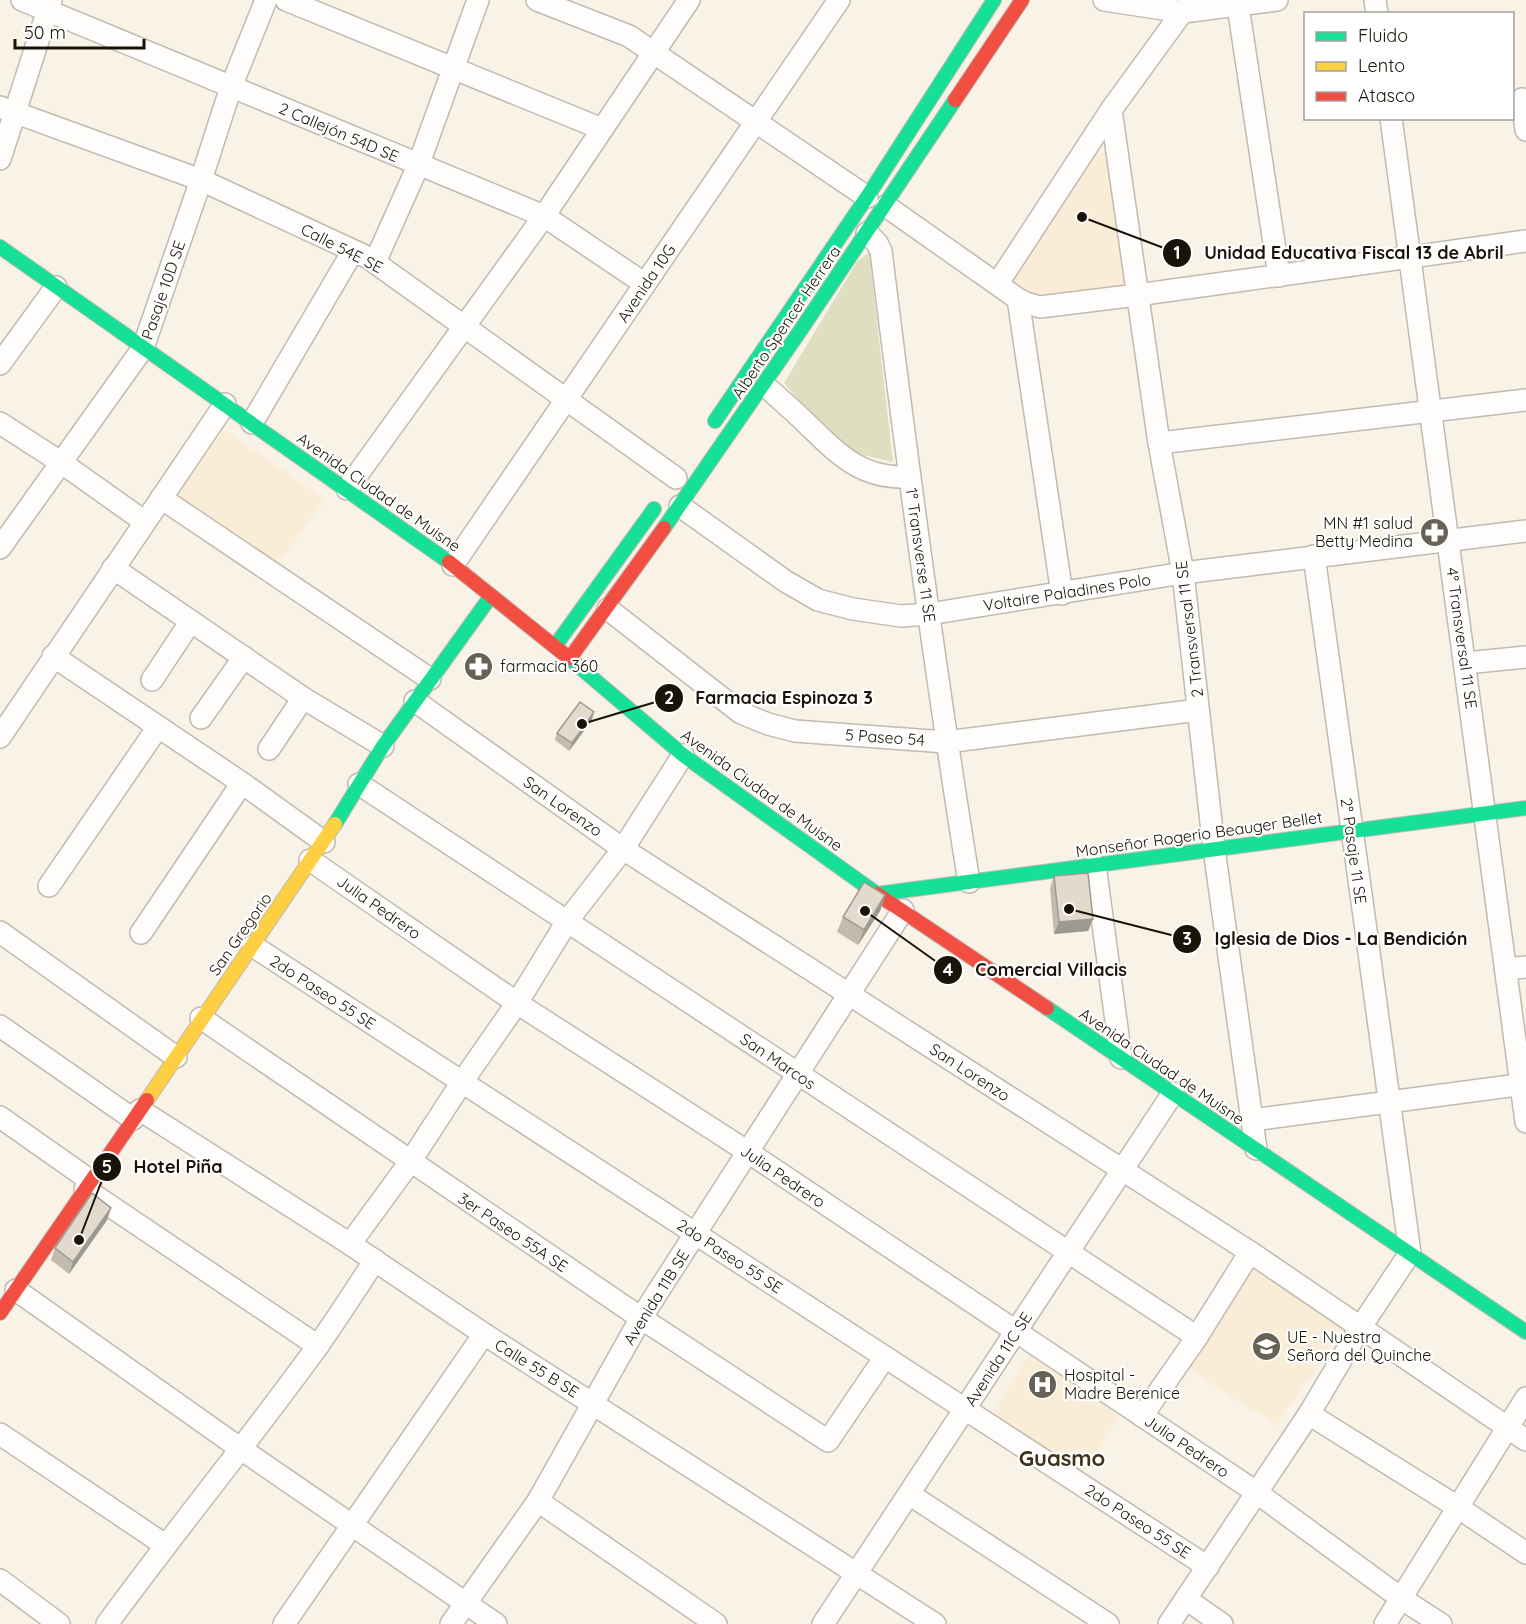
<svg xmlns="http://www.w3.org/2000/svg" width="1526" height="1624" font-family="Quicksand,sans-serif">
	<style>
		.built { fill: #faedd8 }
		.green { fill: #dedec0 }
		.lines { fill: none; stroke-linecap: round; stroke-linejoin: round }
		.street-casing { stroke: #c0bab1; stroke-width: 24 }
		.fast-casing { stroke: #c0bab1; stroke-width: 16 }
		.slow-casing { stroke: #c0bab1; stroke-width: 16 }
		.jam-casing { stroke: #c0bab1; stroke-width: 16 }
		.street { stroke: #fefdfb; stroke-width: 21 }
		.fast { stroke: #16e098; stroke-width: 14 }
		.slow { stroke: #ffcf43; stroke-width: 14 }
		.jam { stroke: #f24e42; stroke-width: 14 }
		.wall { fill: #c2bbb0 }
		.shaded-wall { fill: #9e9990 }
		.building { fill: #e2dacd; stroke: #9e9990; stroke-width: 1.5 }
		.labels { text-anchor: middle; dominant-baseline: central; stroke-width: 4.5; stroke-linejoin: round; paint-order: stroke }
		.street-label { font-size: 16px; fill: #191308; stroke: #fff }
		.poi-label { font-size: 16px; fill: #191308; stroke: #fff; text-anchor: start }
		.district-label { font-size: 22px; font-weight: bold; fill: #403118; stroke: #fff }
		.leader { fill: none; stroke: #191308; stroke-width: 2 }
		.callout-dot { fill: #191308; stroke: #fff; stroke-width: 2 }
		.mark-label { font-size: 18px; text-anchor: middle; font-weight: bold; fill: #fff }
		.callout-label { font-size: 18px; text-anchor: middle; font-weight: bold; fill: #191308; stroke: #fff; stroke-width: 4.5; stroke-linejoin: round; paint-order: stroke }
	</style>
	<rect width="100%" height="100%" fill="#f8f2e7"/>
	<g class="built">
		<path d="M1109 152 1127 286 1046 298 1015 288 1006 279 1087 156Z"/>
		<path d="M224 430 325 499 278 564 177 495Z"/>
		<path d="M1255 1264 1346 1325 1277 1425 1186 1368Z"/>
		<path d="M1030 1353 1119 1416 1083 1474 992 1415Z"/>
	</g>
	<path class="green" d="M869 252 893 462 855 453 831 438 784 383 857 262Z"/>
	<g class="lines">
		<defs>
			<g id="street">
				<path d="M22 0 544 216 645 284"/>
				<path d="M286 0 602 129"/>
				<path d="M537 0 629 36 867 197"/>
				<path d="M1104 0 1183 12 1277 0"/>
				<path d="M1375 0 1377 14"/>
				<path d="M1238 6 1279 276"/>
				<path d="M1522 99 1526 130"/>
				<path d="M0 107 201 180 367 257 676 478"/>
				<path d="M1111 110 1159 443 1183 573 1214 849 1256 1149"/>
				<path d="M1391 118 1526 1122"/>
				<path d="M0 159 51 0"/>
				<path d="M886 206 1018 299 1026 303 1040 307 1137 295 1526 241"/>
				<path d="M867 233 877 243 881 251C907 462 935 672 969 882"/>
				<path d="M375 262 418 166 478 0"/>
				<path d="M998 283 1111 110 1191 0"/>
				<path d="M1018 299 1062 594"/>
				<path d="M0 364 56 287"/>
				<path d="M770 390C783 402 796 413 808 425 840 456 862 479 909 477"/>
				<path d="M0 423 62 463 145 522"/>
				<path d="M252 423 353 251"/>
				<path d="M1159 443 1526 400"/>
				<path d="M347 489 544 216 689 0"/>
				<path d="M161 498 430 679"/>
				<path d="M680 506 785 581 818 600 853 609 901 616 929 614 1183 573 1526 531"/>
				<path d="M0 548 143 348 201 180 231 87 266 0"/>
				<path d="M453 565 839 0"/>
				<path d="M113 568 303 698 383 746"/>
				<path d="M608 609 741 713 768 724 795 731 946 742 1198 710"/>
				<path d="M53 656 242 783 324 842"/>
				<path d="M1466 663 1526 657"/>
				<path d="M152 680 191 621"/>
				<path d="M415 701 623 849 1250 1252 1526 1440"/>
				<path d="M201 718 244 657"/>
				<path d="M0 737 225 404"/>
				<path d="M269 749 303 698"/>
				<path d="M359 784 1197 1337"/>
				<path d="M310 860 517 1003 748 1152 1256 1492 1402 1599 1441 1624"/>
				<path d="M1095 865 1121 1058"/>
				<path d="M49 886 158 727"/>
				<path d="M0 932 176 1057"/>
				<path d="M141 933 242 783"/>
				<path d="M253 946 1208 1567"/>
				<path d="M1506 969 1526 967"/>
				<path d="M201 1018 641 1318 828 1441 885 1357"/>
				<path d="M0 1026 133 1119"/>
				<path d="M140 1110 350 1244 484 1334 935 1624"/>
				<path d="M0 1117 91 1181"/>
				<path d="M1252 1120 1526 1084"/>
				<path d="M85 1189 318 1346"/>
				<path d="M350 1244 410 1162 462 1082 517 1003 568 920 623 849 683 755"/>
				<path d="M16 1290 241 1449 496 1624"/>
				<path d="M1309 1414 1459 1508 1526 1553"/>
				<path d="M1142 1416 1197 1337 1250 1252"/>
				<path d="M0 1434 165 1545"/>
				<path d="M909 1494 1108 1624"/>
				<path d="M538 1501 716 1624"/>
				<path d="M0 1580 59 1624"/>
				<path d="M1186 1599 1222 1624"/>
				<path d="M107 1624C175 1531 249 1441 317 1347 337 1319 356 1289 375 1260"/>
				<path d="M284 1624 484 1334"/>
				<path d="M451 1624 538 1501 641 1318 903 910"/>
				<path d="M823 1624 1173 1093"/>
				<path d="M1169 1624 1309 1414 1360 1328 1410 1253C1380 1020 1345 789 1314 556"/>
				<path d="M1385 1624 1526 1398"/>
			</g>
			<g id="fast">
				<path d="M0 247 449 562"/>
				<path d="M715 421 867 197 994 0"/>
				<path d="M664 528 800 331 955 100"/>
				<path d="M555 646 654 509"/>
				<path d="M569 658 683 755 877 894"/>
				<path d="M335 824 383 746 491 596"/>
				<path d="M877 894 1526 808"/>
				<path d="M1047 1008 1526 1332"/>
			</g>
			<path id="slow" d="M147 1100 335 824"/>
			<g id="jam">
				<path d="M955 100 1022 0"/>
				<path d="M449 562 569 658"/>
				<path d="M570 658 664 528"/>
				<path d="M877 894 1047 1008"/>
				<path d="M0 1313 147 1100"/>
			</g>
		</defs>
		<use href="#street" class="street-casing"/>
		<use href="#fast" class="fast-casing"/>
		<use href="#slow" class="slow-casing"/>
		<use href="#jam" class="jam-casing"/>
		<use href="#street" class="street"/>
		<use href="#fast" class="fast"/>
		<use href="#slow" class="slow"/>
		<use href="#jam" class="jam"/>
	</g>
	<g class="wall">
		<path d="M592 720 569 751 555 740 557 733Z"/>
		<path d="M1054 876 1093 919 1088 931 1054 934 1050 888Z"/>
		<path d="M885 895 880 911 858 945 837 932 843 917Z"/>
		<path d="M111 1208 107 1220 69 1274 51 1260 55 1248Z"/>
	</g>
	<g class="shaded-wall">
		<path d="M594 712 592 720 569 751 572 743Z"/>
		<path d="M885 895 880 911 858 945 864 930Z"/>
		<path d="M1093 919 1088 931 1054 934 1059 922Z"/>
		<path d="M111 1208 107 1220 69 1274 73 1262Z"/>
	</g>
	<g class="building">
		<path d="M580 702 594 712 572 743 557 733Z"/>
		<path d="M1088 873 1093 919 1059 922 1054 876Z"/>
		<path d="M864 882 885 895 864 930 843 917Z"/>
		<path d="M92 1193 111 1208 73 1262 55 1248Z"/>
	</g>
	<defs>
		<symbol id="pharmacy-disc" viewBox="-11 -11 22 22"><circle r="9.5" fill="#676156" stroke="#fff"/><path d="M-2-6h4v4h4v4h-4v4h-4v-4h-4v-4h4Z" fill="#fff"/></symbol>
		<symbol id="school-disc" viewBox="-11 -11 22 22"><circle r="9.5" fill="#676156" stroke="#fff"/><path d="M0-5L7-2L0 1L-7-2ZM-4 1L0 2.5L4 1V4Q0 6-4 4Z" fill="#fff"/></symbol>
		<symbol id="hospital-disc" viewBox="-11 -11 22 22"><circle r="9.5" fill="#676156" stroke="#fff"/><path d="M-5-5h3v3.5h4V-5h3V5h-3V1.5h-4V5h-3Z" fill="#fff"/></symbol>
	</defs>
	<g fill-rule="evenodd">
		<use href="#pharmacy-disc" x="1418" y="516" width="33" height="33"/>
		<use href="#pharmacy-disc" x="462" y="650" width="33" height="33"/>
		<use href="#school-disc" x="1250" y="1330" width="33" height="33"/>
		<use href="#hospital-disc" x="1026" y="1368" width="33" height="33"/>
	</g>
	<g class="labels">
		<g class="street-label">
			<text transform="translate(339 132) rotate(23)">2 Callejón 54D SE</text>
			<text transform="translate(342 248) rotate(27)">Calle 54E SE</text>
			<text transform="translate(646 283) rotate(-56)">Avenida 10G</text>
			<text transform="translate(163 290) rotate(-71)">Pasaje 10D SE</text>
			<text transform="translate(786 322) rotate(-56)">Alberto Spencer Herrera</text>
			<text transform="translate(379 492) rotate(35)">Avenida Ciudad de Muisne</text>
			<text transform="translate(921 555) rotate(82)">1° Transverse 11 SE</text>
			<text transform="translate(1067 592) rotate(-9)">Voltaire Paladines Polo</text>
			<text transform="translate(1189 629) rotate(-97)">2 Transversal 11 SE</text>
			<text transform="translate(1462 638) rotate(82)">4° Transversal 11 SE</text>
			<text transform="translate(885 737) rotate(4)">5 Paseo 54</text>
			<text transform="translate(762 790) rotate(36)">Avenida Ciudad de Muisne</text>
			<text transform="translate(563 806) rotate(35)">San Lorenzo</text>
			<text transform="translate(1199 834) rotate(-8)">Monseñor Rogerio Beauger Bellet</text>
			<text transform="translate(1354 851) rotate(82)">2° Pasaje 11 SE</text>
			<text transform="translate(379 907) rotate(35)">Julia Pedrero</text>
			<text transform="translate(240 934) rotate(-55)">San Gregorio</text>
			<text transform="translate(323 992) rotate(33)">2do Paseo 55 SE</text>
			<text transform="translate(778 1061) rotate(34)">San Marcos</text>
			<text transform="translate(1162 1066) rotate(34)">Avenida Ciudad de Muisne</text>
			<text transform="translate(970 1072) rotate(33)">San Lorenzo</text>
			<text transform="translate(783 1176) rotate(34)">Julia Pedrero</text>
			<text transform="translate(513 1232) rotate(34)">3er Paseo 55A SE</text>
			<text transform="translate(730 1256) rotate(33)">2do Paseo 55 SE</text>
			<text transform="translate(656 1297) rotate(-58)">Avenida 11B SE</text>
			<text transform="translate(998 1359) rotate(-57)">Avenida 11C SE</text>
			<text transform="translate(537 1368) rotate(32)">Calle 55 B SE</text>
			<text transform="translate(1187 1446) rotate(34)">Julia Pedrero</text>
			<text transform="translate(1138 1521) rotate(33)">2do Paseo 55 SE</text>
		</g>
		<g class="poi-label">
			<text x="1413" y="523" text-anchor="end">MN #1 salud<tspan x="1413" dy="18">Betty Medina</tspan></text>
			<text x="500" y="666">farmacia 360</text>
			<text x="1287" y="1337">UE - Nuestra<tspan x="1287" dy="18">Señora del Quinche</tspan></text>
			<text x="1064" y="1375">Hospital -<tspan x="1064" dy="18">Madre Berenice</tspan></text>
		</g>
		<g class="district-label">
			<text x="1062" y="1458">Guasmo</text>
		</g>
	</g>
	<path class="leader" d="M1082 217L1177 253M582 724L669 698M1069 909L1187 939M865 911L948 970M79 1240L107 1167"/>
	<g class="callout-dot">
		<circle cx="1082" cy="217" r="6"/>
		<circle cx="582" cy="724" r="6"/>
		<circle cx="1069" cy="909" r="6"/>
		<circle cx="865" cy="911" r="6"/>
		<circle cx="79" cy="1240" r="6"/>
		<circle cx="1177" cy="253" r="15"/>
		<circle cx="669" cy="698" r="15"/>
		<circle cx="1187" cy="939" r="15"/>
		<circle cx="948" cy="970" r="15"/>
		<circle cx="107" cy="1167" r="15"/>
	</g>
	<g class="mark-label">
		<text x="1177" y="259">1</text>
		<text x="669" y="704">2</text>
		<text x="1187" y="945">3</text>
		<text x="948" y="976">4</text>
		<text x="107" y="1173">5</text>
	</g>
	<g class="callout-label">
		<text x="1354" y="259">Unidad Educativa Fiscal 13 de Abril</text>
		<text x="784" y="704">Farmacia Espinoza 3</text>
		<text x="1341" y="945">Iglesia de Dios - La Bendición</text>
		<text x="1051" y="976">Comercial Villacis</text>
		<text x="178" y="1173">Hotel Piña</text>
	</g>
	<rect x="1304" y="12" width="210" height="108" fill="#ffffff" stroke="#a3a19c" stroke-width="1.5"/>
	<rect x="1316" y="32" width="30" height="9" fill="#16e098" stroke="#a3a19c" stroke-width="1.5"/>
	<text x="1358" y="42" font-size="18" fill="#191308">Fluido</text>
	<rect x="1316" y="62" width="30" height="9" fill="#ffcf43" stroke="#a3a19c" stroke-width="1.5"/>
	<text x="1358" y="72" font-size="18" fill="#191308">Lento</text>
	<rect x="1316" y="92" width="30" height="9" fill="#f24e42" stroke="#a3a19c" stroke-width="1.5"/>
	<text x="1358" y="102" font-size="18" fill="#191308">Atasco</text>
	<path d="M15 39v9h129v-9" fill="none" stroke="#191308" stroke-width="3"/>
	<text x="24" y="39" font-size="18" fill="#191308" stroke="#ffffff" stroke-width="4.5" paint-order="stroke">50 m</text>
</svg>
